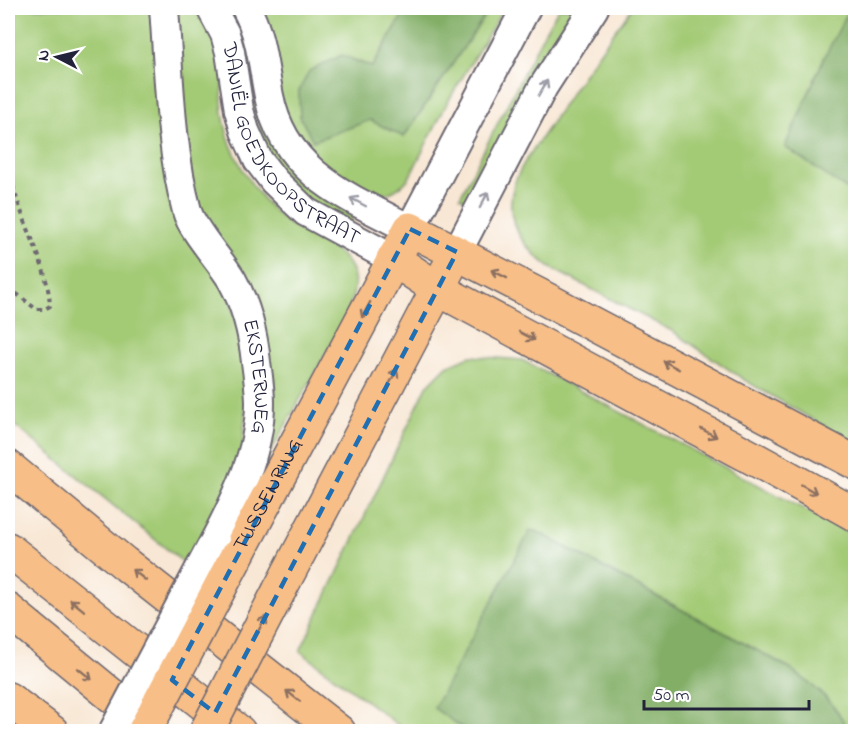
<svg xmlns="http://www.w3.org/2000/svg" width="863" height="739" font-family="'Indie Flower',sans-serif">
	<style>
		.green { fill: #a3ca74; stroke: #627658; stroke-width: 1.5 }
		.forest { fill: #82ae66; stroke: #526850; stroke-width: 1.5 }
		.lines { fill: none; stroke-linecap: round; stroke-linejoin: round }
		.minor-casing { stroke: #6d6771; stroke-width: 32 }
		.highway-casing { stroke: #6d6771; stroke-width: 36 }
		.path { stroke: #6d6771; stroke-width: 4; stroke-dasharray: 4.5 4.5; stroke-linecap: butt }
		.minor { stroke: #fff; stroke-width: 28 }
		.highway { stroke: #f7be87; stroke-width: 33 }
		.minor-bridge-casing { stroke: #6d6771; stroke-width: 32; stroke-linecap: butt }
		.highway-bridge-casing { stroke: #6d6771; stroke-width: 36; stroke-linecap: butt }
		.minor-bridge { stroke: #fff; stroke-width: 28 }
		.highway-bridge { stroke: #f7be87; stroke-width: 33 }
		.oneway { stroke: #9c9ca7 }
		.oneway2 { stroke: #8c7061 }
		.marked { fill: none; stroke: #1f6fb2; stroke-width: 4.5; stroke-dasharray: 12 8; stroke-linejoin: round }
		.labels { text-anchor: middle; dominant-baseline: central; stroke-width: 6; stroke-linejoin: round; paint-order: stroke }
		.street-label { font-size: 21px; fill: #22223b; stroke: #fff }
	</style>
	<rect width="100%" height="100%" fill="#fff"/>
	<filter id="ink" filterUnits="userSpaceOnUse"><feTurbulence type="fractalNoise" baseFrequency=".0167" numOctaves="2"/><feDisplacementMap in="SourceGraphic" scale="12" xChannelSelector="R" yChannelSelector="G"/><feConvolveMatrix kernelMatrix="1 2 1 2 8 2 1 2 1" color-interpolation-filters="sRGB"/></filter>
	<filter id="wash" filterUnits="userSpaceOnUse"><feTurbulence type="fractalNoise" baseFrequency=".008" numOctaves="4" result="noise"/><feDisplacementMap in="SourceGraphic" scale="24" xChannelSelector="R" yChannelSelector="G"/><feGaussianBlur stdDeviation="1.35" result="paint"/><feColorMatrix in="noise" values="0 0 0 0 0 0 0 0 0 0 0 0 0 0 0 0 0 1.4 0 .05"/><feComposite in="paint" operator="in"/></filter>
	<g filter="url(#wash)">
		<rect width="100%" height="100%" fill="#f8e7d4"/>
		<g class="green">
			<path d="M8 8H153L167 153 229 296 249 364 242 456 189 567 8 420Z"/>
			<path d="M173 8H204C209 22 222 49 224 63 225 75 222 88 222 100 223 134 237 164 257 191 267 205 279 217 293 226 313 240 344 247 353 273 358 287 350 304 346 317L254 482 270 400 197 204 186 152Z"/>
			<path d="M224 8H239L258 87 357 210 348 227 315 209 267 161Z"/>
			<path d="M253 8H407L372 67 299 91 300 117 313 141 370 120 404 137 490 8H504L447 103 409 178C396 194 382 197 363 194L294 142Z"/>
			<path d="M559 8H577L522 103 470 203 460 197 545 31Z"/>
			<path d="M632 8H850L824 58 785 147 855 195V444L746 381 672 331 549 267C529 251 509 230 511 202 512 173 535 148 550 125 576 85 603 46 632 8Z"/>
			<path d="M470 356 522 360 855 536V731H848C837 702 811 684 786 666L536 531 530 532 434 708 467 731H406L300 651 427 386 447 366Z"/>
		</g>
		<g class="forest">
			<path d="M407 8H490L404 137 370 120 313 141 300 117 299 91 309 71 342 55 372 67Z"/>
			<path d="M850 8H856L855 195 785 147 824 58Z"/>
			<path d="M530 531H536L786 666C811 684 837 702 848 731H467L434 708Z"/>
		</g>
	</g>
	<g filter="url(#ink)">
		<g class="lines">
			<defs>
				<g id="minor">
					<path id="s1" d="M164 8C169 73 170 149 187 211 192 230 221 261 232 280 246 305 253 333 256 362 258 376 260 390 260 403 260 452 237 498 215 540"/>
					<path id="s2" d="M211 8 225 34 230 52 239 110 245 131 258 160 274 181 306 212 393 259"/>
					<path d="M246 8C261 35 263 66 269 96 284 173 348 197 410 229L526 8"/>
					<path d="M457 252 543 87 594 8"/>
				</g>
				<g id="highway">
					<path d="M393 259 438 289 762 463 856 515"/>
					<path d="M8 467 124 563 339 732"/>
					<path d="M8 549 239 732"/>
					<path id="s3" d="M236 557 410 229 538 295 856 463"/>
					<path d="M279 591 448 269"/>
					<path d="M8 610 150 727"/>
					<path d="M8 699 52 732"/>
				</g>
			</defs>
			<use href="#minor" class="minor-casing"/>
			<use href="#highway" class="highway-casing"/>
			<g class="path">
				<path d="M8 72 13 8"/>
				<path d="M8 141C9 159 10 178 16 196 27 232 48 267 50 306L45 309H36L8 287"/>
			</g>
			<use href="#minor" class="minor"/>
			<use href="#highway" class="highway"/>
			<defs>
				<path id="minor-bridge" d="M113 732 215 540"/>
				<g id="highway-bridge">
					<path d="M144 732 236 557"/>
					<path d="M206 732 279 591"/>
				</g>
			</defs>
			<use href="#minor-bridge" class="minor-bridge-casing"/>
			<use href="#highway-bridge" class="highway-bridge-casing"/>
			<use href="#minor-bridge" class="minor-bridge"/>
			<use href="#highway-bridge" class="highway-bridge"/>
		</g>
		<defs><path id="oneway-shaft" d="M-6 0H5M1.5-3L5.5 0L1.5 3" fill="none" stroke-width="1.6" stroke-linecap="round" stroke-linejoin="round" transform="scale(1.5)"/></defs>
		<g class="oneway">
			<use href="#oneway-shaft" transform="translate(543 88) rotate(-61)"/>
			<use href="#oneway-shaft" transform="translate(484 200) rotate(-62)"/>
			<use href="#oneway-shaft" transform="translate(358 202) rotate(-152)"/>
		</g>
		<g class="oneway2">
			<use href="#oneway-shaft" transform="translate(499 274) rotate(-153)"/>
			<use href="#oneway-shaft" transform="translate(366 310) rotate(118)"/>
			<use href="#oneway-shaft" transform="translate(527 336) rotate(28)"/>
			<use href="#oneway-shaft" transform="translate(671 365) rotate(-152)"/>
			<use href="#oneway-shaft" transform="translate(393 377) rotate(-63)"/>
			<use href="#oneway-shaft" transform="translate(709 433) rotate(28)"/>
			<use href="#oneway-shaft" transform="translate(809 489) rotate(30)"/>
			<use href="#oneway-shaft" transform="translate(139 575) rotate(-142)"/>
			<use href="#oneway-shaft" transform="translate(77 605) rotate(-141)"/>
			<use href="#oneway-shaft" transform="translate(262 624) rotate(-62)"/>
			<use href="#oneway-shaft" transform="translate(85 674) rotate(39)"/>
			<use href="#oneway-shaft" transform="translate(293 696) rotate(-142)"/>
		</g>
	</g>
	<path class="marked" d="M410 229 457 252 215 713 172 680Z"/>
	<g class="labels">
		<g class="street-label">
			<text stroke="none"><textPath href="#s2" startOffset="165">DANIËL GOEDKOOPSTRAAT</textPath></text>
			<text stroke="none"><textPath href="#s1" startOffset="388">EKSTERWEG</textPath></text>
			<text stroke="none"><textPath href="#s3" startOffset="70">TUSSENRING</textPath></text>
		</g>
	</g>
	<rect width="863" height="739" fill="none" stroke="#fff" stroke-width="30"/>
	<g transform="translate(57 57) rotate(277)" stroke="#ffffff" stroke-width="4.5" paint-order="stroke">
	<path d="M0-4.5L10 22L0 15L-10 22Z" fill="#22223b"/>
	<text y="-9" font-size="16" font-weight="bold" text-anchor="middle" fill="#22223b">N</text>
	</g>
	<path d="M644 700v9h165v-9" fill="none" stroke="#22223b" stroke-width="3"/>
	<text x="653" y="700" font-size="18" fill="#22223b" stroke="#ffffff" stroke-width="4.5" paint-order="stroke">50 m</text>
</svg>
